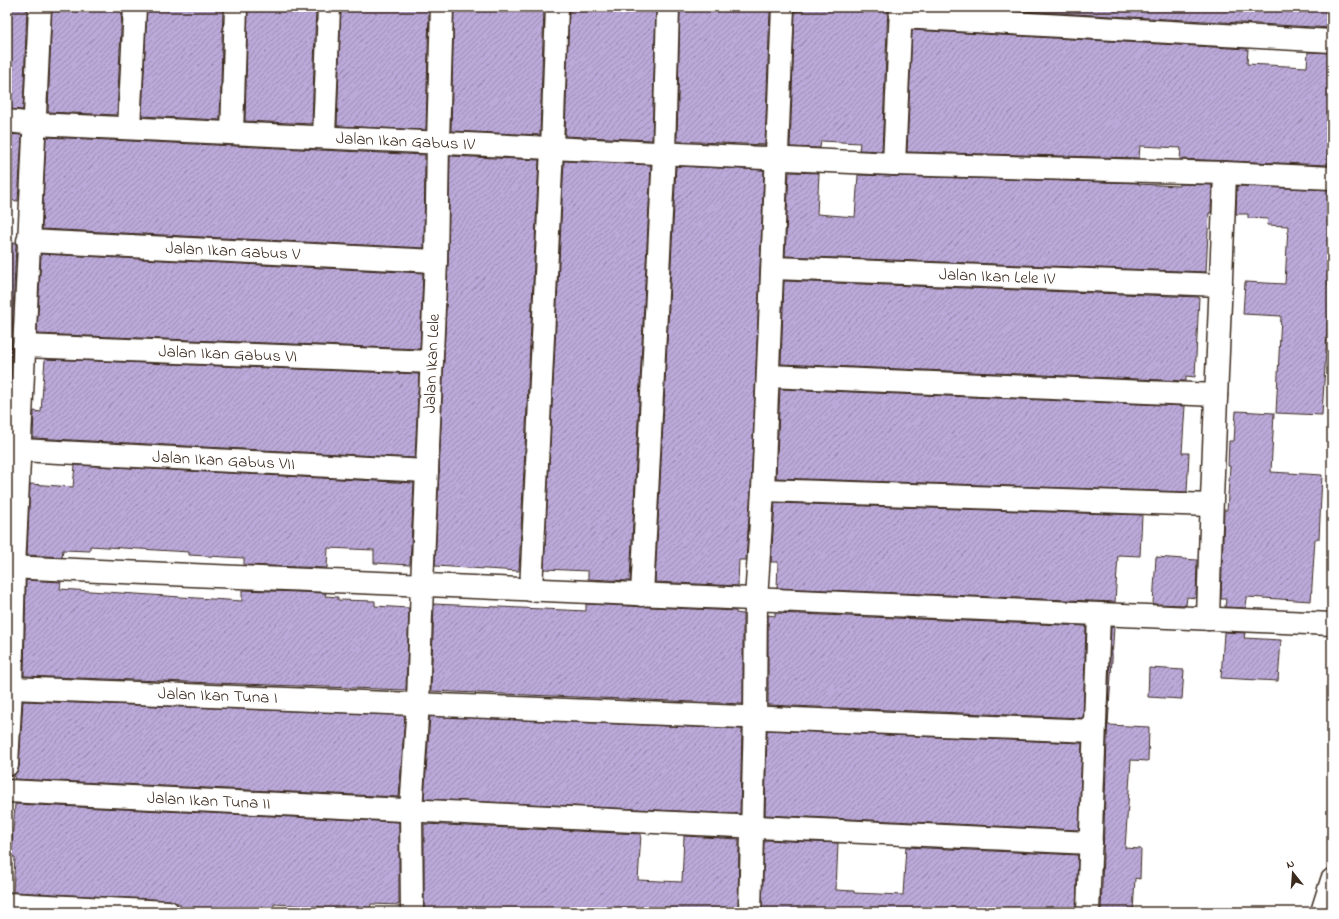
<svg xmlns="http://www.w3.org/2000/svg" width="1339" height="919" font-family="'Indie Flower',sans-serif">
	<style>
		.building { fill: url(#building-hatch); stroke: #3b2a1e }
		.lines { fill: none; stroke-linecap: round; stroke-linejoin: round }
		.minor-casing { stroke: #3b2a1e; stroke-width: 25 }
		.minor { stroke: #fff; stroke-width: 22 }
		.labels { text-anchor: middle; dominant-baseline: central; stroke-width: 4; stroke-linejoin: round; paint-order: stroke }
		.street-label { font-size: 17px; fill: #3b2a1e; stroke: #fff }
	</style>
	<defs>
		<pattern id="building-hatch" width="6" height="6" patternUnits="userSpaceOnUse"><rect width="6" height="6" fill="#bba9d9"/><path d="M-1 1l2-2M0 6l6-6M5 7l2-2" fill="none" stroke="#998aaf"/></pattern>
	</defs>
	<rect width="100%" height="100%" fill="#fff"/>
	<filter id="ink" filterUnits="userSpaceOnUse"><feTurbulence type="fractalNoise" baseFrequency=".025" numOctaves="2"/><feDisplacementMap in="SourceGraphic" scale="8" xChannelSelector="R" yChannelSelector="G"/><feConvolveMatrix kernelMatrix="1 2 1 2 8 2 1 2 1" color-interpolation-filters="sRGB"/></filter>
	<g filter="url(#ink)">
		<g class="building">
			<path d="M7 7H27L23 110 7 109Z"/>
			<path d="M52 7H122L117 115 48 112Z"/>
			<path d="M147 7H223L220 120 142 116Z"/>
			<path d="M248 7H316L312 124 245 121Z"/>
			<path d="M341 7H429L426 130 337 126Z"/>
			<path d="M454 7H544L540 135 451 131Z"/>
			<path d="M569 7H656L652 140 565 136Z"/>
			<path d="M680 7H724L770 10 765 145 677 141Z"/>
			<path d="M803 7 849 10V7H888L882 151 859 150 860 143 821 141 820 148 790 147 795 11 803 12Z"/>
			<path d="M946 7H1332V28Z"/>
			<path d="M912 30 1248 49 1247 64 1307 67 1308 52 1332 53V95L1328 165 1180 159 1181 148 1140 146 1139 158 907 152Z"/>
			<path d="M7 134 22 135 18 201 7 200Z"/>
			<path d="M46 137 425 155 424 248 42 229Z"/>
			<path d="M450 156 539 160 519 571 435 566 448 262Z"/>
			<path d="M564 161 651 165 630 581 588 579V571L544 569Z"/>
			<path d="M676 166 764 170 751 489 746 560H739L738 586 655 582Z"/>
			<path d="M789 172 819 173 817 214 855 217 858 175 1138 183V184L1179 186V184L1212 185 1211 213H1209L1206 272 785 256Z"/>
			<path d="M1237 186 1332 190V231H1331L1328 286H1331L1330 318H1328L1322 415 1276 413 1281 316 1243 314 1245 282 1285 284 1288 226 1267 225 1268 219 1248 218V214H1236Z"/>
			<path d="M7 243H16V245L11 357H7Z"/>
			<path d="M41 254 423 273 420 349 37 334Z"/>
			<path d="M784 281 1199 297 1195 377 1186 376V381L781 364Z"/>
			<path d="M45 359 419 374 415 458 33 438 34 411 41 412Z"/>
			<path d="M780 389 1185 406 1182 453H1189L1187 492 776 478Z"/>
			<path d="M1236 411 1274 413 1271 472 1322 475 1319 539H1315L1311 601 1247 597 1246 608 1225 607 1226 599H1221L1224 510H1227L1230 466H1228L1229 441H1234Z"/>
			<path d="M75 465 414 483 410 565 374 563V550L328 548 327 568 244 565V558L189 555V552L90 546V551L63 550 62 557 27 555 30 484 73 487Z"/>
			<path d="M775 503 1142 515 1140 556 1118 555 1115 602 777 588 778 562H771Z"/>
			<path d="M1156 557 1197 560 1196 598 1187 597 1186 605 1153 604Z"/>
			<path d="M26 580 61 582 60 589 242 601V590L326 593 325 596 338 597V600L375 601V606L409 608 406 690 24 676Z"/>
			<path d="M434 604 586 611V604L736 611V613L743 614V704L431 691Z"/>
			<path d="M775 613 1086 626 1083 718 768 705V615L775 616Z"/>
			<path d="M1111 627H1114L1108 725 1149 727 1148 761 1131 760 1125 848 1141 849 1140 879 1135 878 1133 912H1101Z"/>
			<path d="M1224 632 1245 633 1244 638 1281 640 1278 681 1221 678Z"/>
			<path d="M1149 668 1184 670 1182 699 1148 697Z"/>
			<path d="M23 701 405 715 399 797 14 779 15 774 18 771 19 766Z"/>
			<path d="M430 716 742 729 740 814 424 799Z"/>
			<path d="M767 730 1082 743 1079 830 765 815Z"/>
			<path d="M15 804 399 822V905L371 904 370 912H324V907L274 904V912H253V910L180 908V904L169 900 13 892 15 857H11Z"/>
			<path d="M424 824 641 834 638 880 682 882 684 836 739 839 738 912H424Z"/>
			<path d="M764 840 838 843 836 890 854 891V893L903 895 906 847 1078 855 1076 912H762Z"/>
		</g>
		<g class="lines">
			<defs>
				<g id="minor">
					<path d="M901 17 1332 41"/>
					<path id="s1" d="M7 121 35 124 894 164 1225 173 1332 178"/>
					<path d="M129 128 135 7"/>
					<path d="M232 133 236 7"/>
					<path d="M324 137 329 7"/>
					<path d="M894 164 901 7"/>
					<path id="s2" d="M28 241 436 261"/>
					<path id="s3" d="M773 268 1221 285"/>
					<path id="s4" d="M24 346 432 362"/>
					<path d="M768 376 1216 395"/>
					<path id="s5" d="M20 450 427 471"/>
					<path d="M763 490 1211 505"/>
					<path d="M7 567 1332 624"/>
					<path d="M531 590 552 148 557 7"/>
					<path d="M642 595 664 153 668 7"/>
					<path d="M1208 619C1212 470 1220 321 1225 173"/>
					<path id="s6" d="M11 688C372 701 733 715 1094 731"/>
					<path d="M7 765 11 688 14 568 40 7"/>
					<path id="s7" d="M7 791 1091 843"/>
					<path d="M7 904 168 912"/>
					<path id="s8" d="M412 912 411 811 418 702 422 585 436 261 438 142 442 7"/>
					<path d="M750 912 755 716 756 600 763 490 783 7"/>
					<path d="M1088 912 1099 615"/>
					<path d="M1322 912 1332 880"/>
				</g>
			</defs>
			<use href="#minor" class="minor-casing"/>
			<use href="#minor" class="minor"/>
		</g>
	</g>
	<g class="labels">
		<g class="street-label">
			<text stroke="none"><textPath href="#s1" startOffset="399">Jalan Ikan Gabus IV</textPath></text>
			<text stroke="none"><textPath href="#s2" startOffset="205">Jalan Ikan Gabus V</textPath></text>
			<text stroke="none"><textPath href="#s3" startOffset="224">Jalan Ikan Lele IV</textPath></text>
			<text stroke="none"><textPath href="#s4" startOffset="204">Jalan Ikan Gabus VI</textPath></text>
			<text stroke="none"><textPath href="#s8" startOffset="549">Jalan Ikan Lele</textPath></text>
			<text stroke="none"><textPath href="#s5" startOffset="204">Jalan Ikan Gabus VII</textPath></text>
			<text stroke="none"><textPath href="#s6" startOffset="207">Jalan Ikan Tuna I</textPath></text>
			<text stroke="none"><textPath href="#s7" startOffset="202">Jalan Ikan Tuna II</textPath></text>
		</g>
	</g>
	<rect width="1339" height="919" fill="none" stroke="#fff" stroke-width="24"/>
	<rect x="12" y="12" width="1315" height="895" fill="none" stroke="#3b2a1e" stroke-width="1.5" filter="url(#ink)"/>
	<g transform="translate(1293 873) rotate(343)" stroke="#ffffff" stroke-width="3" paint-order="stroke">
	<path d="M0-3L7 15L0 10L-7 15Z" fill="#3b2a1e"/>
	<text y="-6" font-size="11" font-weight="bold" text-anchor="middle" fill="#3b2a1e">N</text>
	</g>
</svg>
